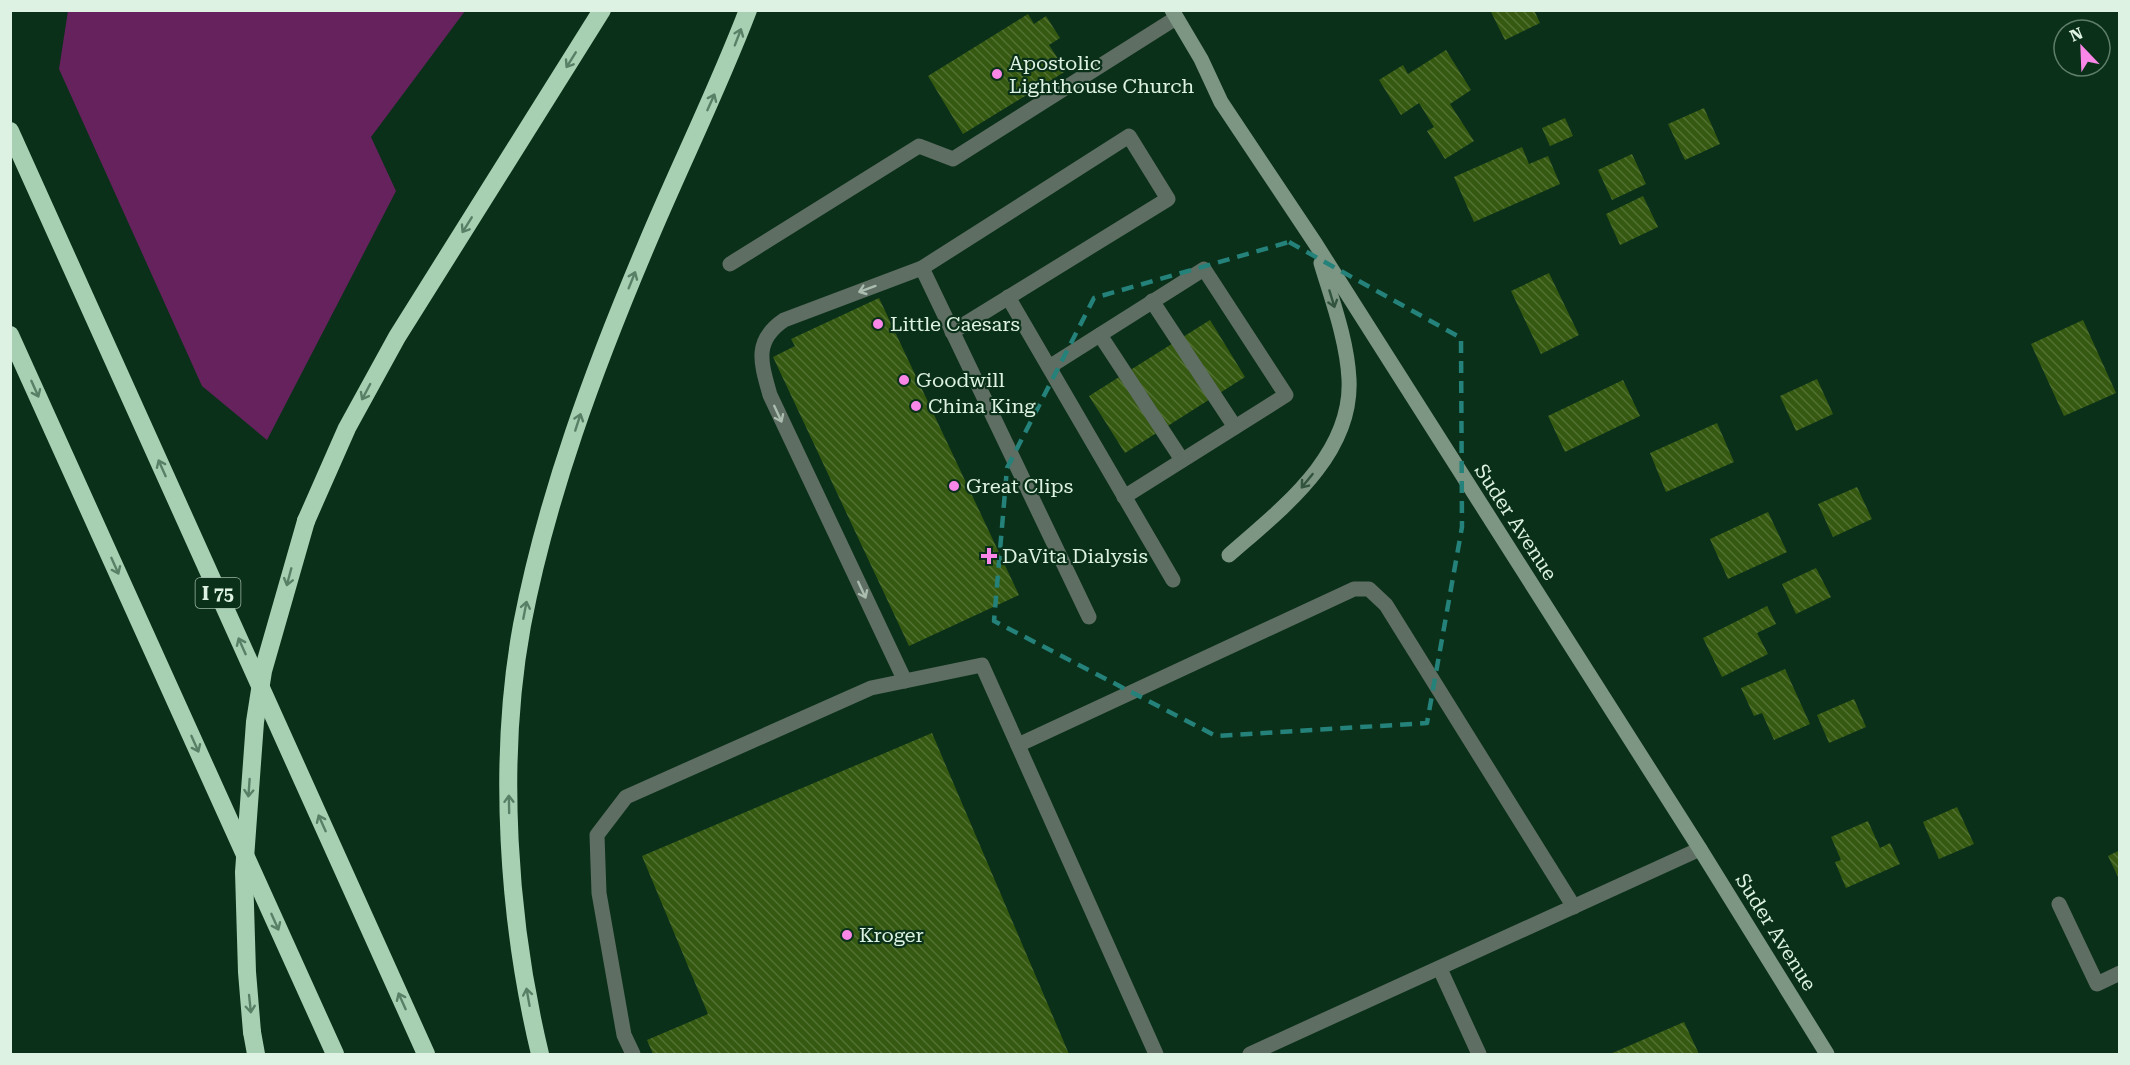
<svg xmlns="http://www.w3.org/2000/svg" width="2130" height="1065" font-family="'Roboto Serif',serif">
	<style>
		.green { fill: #66225d }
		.building { fill: url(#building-back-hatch) }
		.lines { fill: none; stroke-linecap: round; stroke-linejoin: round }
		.lane { stroke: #5e6e62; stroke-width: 15 }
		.secondary { stroke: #7c9683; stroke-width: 15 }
		.highway { stroke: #a7d0b2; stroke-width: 18 }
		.highway-bridge { stroke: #a7d0b2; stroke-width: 18 }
		.oneway { stroke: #588066 }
		.oneway2 { stroke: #aabdaf }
		.oneway3 { stroke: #32543e }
		.marked { fill: none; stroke: #24827a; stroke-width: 4.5; stroke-dasharray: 12 8; stroke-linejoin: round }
		.poi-dot { fill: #f987e8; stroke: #0a3019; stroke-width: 2 }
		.labels { text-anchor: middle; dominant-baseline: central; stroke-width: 4.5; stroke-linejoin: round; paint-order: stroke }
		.shield { fill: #0a3019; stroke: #9eb8a6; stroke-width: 1.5 }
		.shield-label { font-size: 18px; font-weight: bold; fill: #ddf2e2 }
		.poi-label { font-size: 20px; fill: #ddf2e2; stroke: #0a3019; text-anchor: start }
		.street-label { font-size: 20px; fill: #ddf2e2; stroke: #0a3019 }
	</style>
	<defs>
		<pattern id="building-back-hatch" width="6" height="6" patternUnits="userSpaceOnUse" patternTransform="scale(1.5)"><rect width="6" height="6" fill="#355911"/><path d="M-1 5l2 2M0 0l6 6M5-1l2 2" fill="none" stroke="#527133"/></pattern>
	</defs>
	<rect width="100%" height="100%" fill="#0a3019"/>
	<path class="green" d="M68 11H465L371 137 396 191 267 440 202 386 59 69Z"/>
	<g class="building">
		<path d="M1490 10H1534L1540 23 1505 40Z"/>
		<path d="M1028 14 1034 24 1046 16 1060 38 1049 45 1066 71 963 134 928 76Z"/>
		<path d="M1446 50 1471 90 1450 104 1474 141 1445 159 1427 131 1434 127 1419 103 1401 115 1379 80 1403 65 1408 74Z"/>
		<path d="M1704 108 1720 144 1685 160 1668 124Z"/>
		<path d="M1565 118 1573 136 1550 146 1542 128Z"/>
		<path d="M1522 147 1529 164 1548 156 1560 184 1474 222 1454 177Z"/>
		<path d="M1632 154 1646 184 1612 200 1598 170Z"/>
		<path d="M1643 196 1658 227 1620 245 1606 214Z"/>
		<path d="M1549 273 1579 335 1541 354 1511 291Z"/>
		<path d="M879 298 1019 595 909 646 773 357 795 346 791 339Z"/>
		<path d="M1210 320 1245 377 1125 453 1089 396Z"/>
		<path d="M2083 320 2116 393 2064 416 2031 344Z"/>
		<path d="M1817 379 1833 414 1796 431 1780 396Z"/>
		<path d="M1623 380 1640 416 1565 452 1548 416Z"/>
		<path d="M1717 423 1734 462 1666 492 1650 453Z"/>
		<path d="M1857 487 1872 519 1833 537 1818 504Z"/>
		<path d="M1768 512 1787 552 1728 579 1710 539Z"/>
		<path d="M1816 568 1831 597 1796 614 1782 584Z"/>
		<path d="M1767 606 1776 624 1757 633 1768 654 1722 677 1703 638Z"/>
		<path d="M1785 669 1810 724 1774 740 1762 713 1754 716 1741 688Z"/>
		<path d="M1854 699 1866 727 1829 743 1817 715Z"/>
		<path d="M932 733 1069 1054H653L647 1040 708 1014 642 856Z"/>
		<path d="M1957 807 1974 844 1939 859 1923 822Z"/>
		<path d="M1868 821 1880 848 1890 843 1900 864 1846 888 1835 862 1841 860 1831 837Z"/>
		<path d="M2120 850V881L2108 856Z"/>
		<path d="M1684 1022 1699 1054H1610Z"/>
	</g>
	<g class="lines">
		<g class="lane">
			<path d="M730 264 919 146 953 159 1176 18"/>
			<path d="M922 268 1089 617"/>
			<path d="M1008 297 1173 580"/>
			<path d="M1152 301 1235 427"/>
			<path d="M1100 335 1182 460"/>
			<path d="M1049 367 1204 269 1286 395 1124 497"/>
			<path d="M905 681 770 395C761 363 753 341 784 320L922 268 1129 136 1168 199 952 332"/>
			<path d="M1018 745 1354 589H1369L1386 605 1574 907"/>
			<path d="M2059 904 2097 984 2120 973"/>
			<path d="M1440 969 1479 1054"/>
			<path d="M633 1054 624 1035 599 893 597 835 626 797 871 688 982 665 1156 1054"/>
			<path d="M1250 1054 1700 849"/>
		</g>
		<g class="secondary">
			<path d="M1172 10 1201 59 1221 102 1315 243 1700 849 1827 1054"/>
			<path d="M1229 555C1280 510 1353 456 1349 379 1347 340 1332 300 1321 263"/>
		</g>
		<g class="highway">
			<path d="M10 131 426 1054"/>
			<path d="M10 335 335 1054"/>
			<path d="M306 521 347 428 397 337 602 10"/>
			<path d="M252 1032 256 1054"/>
			<path d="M540 1054C508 921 497 761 522 625 547 495 594 369 646 246 679 167 717 91 748 10"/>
		</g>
		<path class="highway-bridge" d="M252 1032 247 972 244 872 255 722 263 671 306 521"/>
	</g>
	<defs><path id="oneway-shaft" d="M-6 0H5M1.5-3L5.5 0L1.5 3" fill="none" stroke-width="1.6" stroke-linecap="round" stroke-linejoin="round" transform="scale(1.5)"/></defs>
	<g class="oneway">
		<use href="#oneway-shaft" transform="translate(738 37) rotate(-69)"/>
		<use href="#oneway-shaft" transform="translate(571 60) rotate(122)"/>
		<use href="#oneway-shaft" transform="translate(711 102) rotate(-66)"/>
		<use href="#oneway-shaft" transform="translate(467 225) rotate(122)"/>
		<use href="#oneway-shaft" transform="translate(632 280) rotate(-68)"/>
		<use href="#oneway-shaft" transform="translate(35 389) rotate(66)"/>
		<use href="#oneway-shaft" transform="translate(366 392) rotate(118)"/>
		<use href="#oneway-shaft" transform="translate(578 422) rotate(-72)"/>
		<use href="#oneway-shaft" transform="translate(162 468) rotate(-114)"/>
		<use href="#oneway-shaft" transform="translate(115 566) rotate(66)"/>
		<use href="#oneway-shaft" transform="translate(289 577) rotate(105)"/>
		<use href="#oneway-shaft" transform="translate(525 610) rotate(-79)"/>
		<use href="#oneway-shaft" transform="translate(242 646) rotate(-114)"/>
		<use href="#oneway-shaft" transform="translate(195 744) rotate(66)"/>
		<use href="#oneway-shaft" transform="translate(249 788) rotate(94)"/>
		<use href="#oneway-shaft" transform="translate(509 804) rotate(-91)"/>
		<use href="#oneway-shaft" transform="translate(322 823) rotate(-114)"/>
		<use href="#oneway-shaft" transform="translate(275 922) rotate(66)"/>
		<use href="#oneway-shaft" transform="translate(528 997) rotate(-100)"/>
		<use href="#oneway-shaft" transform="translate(402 1001) rotate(-114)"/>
		<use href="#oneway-shaft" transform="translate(250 1004) rotate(84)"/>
	</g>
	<g class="oneway2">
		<use href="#oneway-shaft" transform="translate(867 289) rotate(160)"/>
		<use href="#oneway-shaft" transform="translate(778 414) rotate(65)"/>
		<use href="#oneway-shaft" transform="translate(862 590) rotate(65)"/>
	</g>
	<g class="oneway3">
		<use href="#oneway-shaft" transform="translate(1332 299) rotate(73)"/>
		<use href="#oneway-shaft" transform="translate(1307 481) rotate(129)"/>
	</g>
	<path class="marked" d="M1289 242 1461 338 1462 527 1427 723 1216 736 994 621 1007 468 1094 298Z"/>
	<g class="poi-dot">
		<circle cx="997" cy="74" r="6"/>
		<circle cx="878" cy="324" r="6"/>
		<circle cx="904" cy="380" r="6"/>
		<circle cx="916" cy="406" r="6"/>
		<circle cx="954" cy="486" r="6"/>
		<path d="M986 547h6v6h6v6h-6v6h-6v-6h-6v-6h6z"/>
		<circle cx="847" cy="935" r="6"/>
	</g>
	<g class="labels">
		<rect class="shield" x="195.5" y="578" width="45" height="30" rx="4.5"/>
		<g class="shield-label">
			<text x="218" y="593">I 75</text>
		</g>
		<g class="poi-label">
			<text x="1009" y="63">Apostolic<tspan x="1009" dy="23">Lighthouse Church</tspan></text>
			<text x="890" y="324">Little Caesars</text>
			<text x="916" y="380">Goodwill</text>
			<text x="928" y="406">China King</text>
			<text x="966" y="486">Great Clips</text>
			<text x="1002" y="556">DaVita Dialysis</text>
			<text x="859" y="935">Kroger</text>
		</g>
		<g class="street-label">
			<text transform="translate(1516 522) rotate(57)">Suder Avenue</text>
			<text transform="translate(1776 932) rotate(58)">Suder Avenue</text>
		</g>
	</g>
	<rect width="2130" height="1065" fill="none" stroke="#ddf2e2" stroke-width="24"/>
	<g transform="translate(2082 48) rotate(337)"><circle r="28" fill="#0a3019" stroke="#5e7e69" stroke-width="1.5"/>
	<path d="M0-4.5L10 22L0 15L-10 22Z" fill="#f987e8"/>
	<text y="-9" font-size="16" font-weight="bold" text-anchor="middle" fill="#ddf2e2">N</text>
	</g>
</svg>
